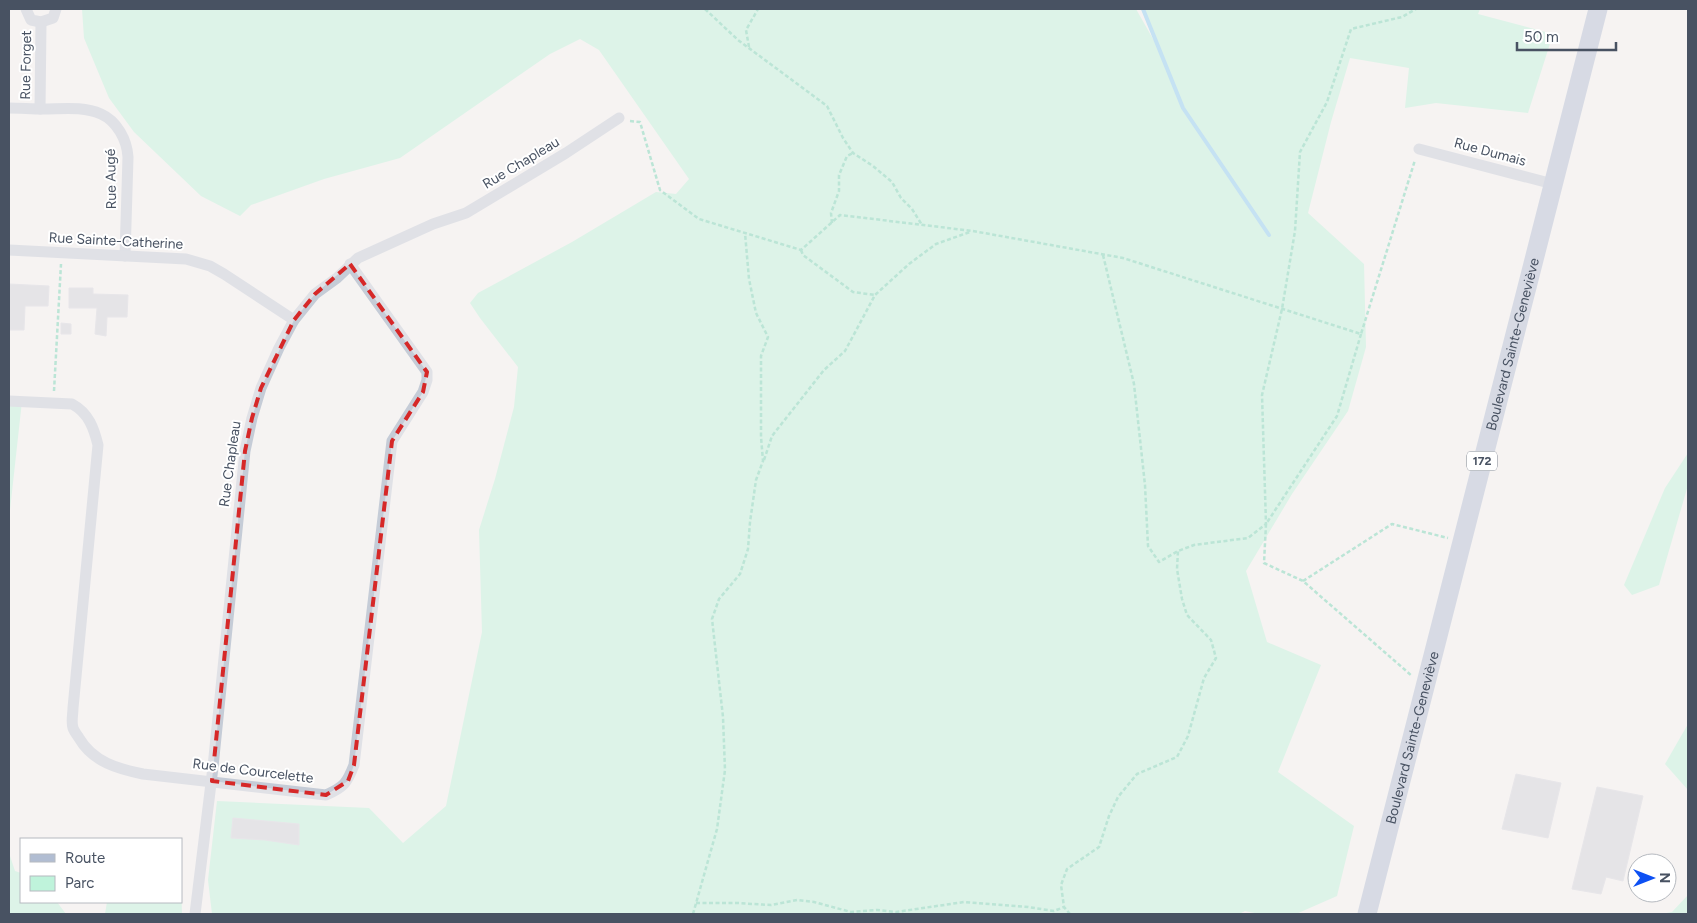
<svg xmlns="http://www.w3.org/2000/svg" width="1697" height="923" font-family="Figtree,sans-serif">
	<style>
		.green { fill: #bff3db }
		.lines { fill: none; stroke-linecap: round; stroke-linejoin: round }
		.stream { stroke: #8acef3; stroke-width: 4 }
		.building { fill: #d1d3da; stroke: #d6d7de }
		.path { stroke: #74d4b3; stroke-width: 2.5; stroke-dasharray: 4 2.5; stroke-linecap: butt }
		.minor { stroke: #c5ccd7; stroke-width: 11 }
		.primary { stroke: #b1bdd2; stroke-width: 19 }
		.marked { fill: none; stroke: #d62828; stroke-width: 4; stroke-dasharray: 10 6; stroke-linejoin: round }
		.labels { text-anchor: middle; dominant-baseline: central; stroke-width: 4; stroke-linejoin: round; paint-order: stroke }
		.shield { fill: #fff; stroke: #7f8691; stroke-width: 1 }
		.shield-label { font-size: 12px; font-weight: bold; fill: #485262 }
		.street-label { font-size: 14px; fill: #485262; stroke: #fff }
	</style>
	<rect width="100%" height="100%" fill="#f5f3f2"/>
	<g class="green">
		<path d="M82 9H1136L1157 46 1141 9H1480L1478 14 1553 34 1528 113 1436 103 1405 108 1409 68 1350 58 1331 122 1308 213 1364 264 1366 347 1348 411 1292 494 1246 571 1267 642 1321 665 1278 772 1354 826 1337 896 1296 914H1259L1245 911 1239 914H212L208 880 217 801 369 808 403 843 446 806 482 632 479 530 495 479 514 407 518 367 480 318 470 303 478 293 572 242 656 192 676 194 689 179 599 50 580 39 550 54 400 158 324 179 251 205 240 216 201 196 134 132 109 98 84 38Z"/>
		<path d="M9 401H22L9 519Z"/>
		<path d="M1688 453V485L1659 585 1632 595 1624 585 1665 488Z"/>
		<path d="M1688 724V790L1665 764Z"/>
		<path d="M9 853 15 871 21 873V902H57L66 914H9Z"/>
		<path d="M181 882 182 914H105L107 902H181Z"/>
		<path d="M1688 895V914H1661L1672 912Z"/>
	</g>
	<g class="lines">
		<path class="stream" d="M1143 9 1183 108 1269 235"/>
	</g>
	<g class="building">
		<path d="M9 284 49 286 48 306H25L24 330H9Z"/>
		<path d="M69 288H93V294L128 295 127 317H107L106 336 95 334 97 308H69Z"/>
		<path d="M61 323 71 324V334H61Z"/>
		<path d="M1516 774 1561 783 1548 838 1502 829Z"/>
		<path d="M1597 787 1643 796 1623 881 1606 877 1601 894 1572 889Z"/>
		<path d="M233 818 299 824V845L265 840 231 838Z"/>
	</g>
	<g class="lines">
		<g class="path">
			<path d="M705 9 738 40 827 106 843 138 853 153 873 166 892 182 901 198 912 209 922 225"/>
			<path d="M749 47 746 30 758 9"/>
			<path d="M630 121 640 122 660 190 699 219 801 250 840 215 973 231 1123 258 1361 334 1415 160"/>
			<path d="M832 223 831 213 839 191V175L847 156 853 153"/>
			<path d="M801 250 803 255 853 292 875 295"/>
			<path d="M1103 255 1134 384 1145 485 1148 546 1159 562 1178 551 1194 545 1248 538 1266 524 1262 395 1282 309 1295 231 1300 152 1327 102 1351 29 1402 17 1416 9"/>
			<path d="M1361 334 1337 416 1266 524 1264 563 1303 581 1412 676"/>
			<path d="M54 391 61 264"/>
			<path d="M764 460 772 436 824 370 845 351 875 295 909 264 936 244 970 232"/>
			<path d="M1303 581 1392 524 1448 538"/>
			<path d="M696 903H737L771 905 797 900 814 902 851 912 877 910 896 912 964 902 1028 907 1054 911 1064 907"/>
			<path d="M693 914 717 829 725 770 723 717 712 619 719 599 740 574 748 549 750 522 756 480 763 461 761 437V356L768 337 756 313 749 279 745 233"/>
			<path d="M1070 914 1064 907 1061 885 1067 869 1099 847 1109 816 1118 797 1137 774 1177 757 1188 736 1204 678 1216 658 1211 640 1187 615 1182 599 1177 569 1178 551"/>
		</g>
		<g class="minor">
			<path d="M26 9 31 20 41 22 53 18 56 9"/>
			<path d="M9 108C20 108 32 109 43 109 62 109 83 106 101 114 117 121 127 140 128 157L125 256"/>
			<path d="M40 109 41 22"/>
			<path d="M1419 149 1553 184"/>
			<path d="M9 250 186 259 210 266 224 274 294 320"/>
			<path d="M9 401 72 404C89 413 94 429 98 445L73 708C73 714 71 722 73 728 74 731 77 735 79 738 93 762 118 769 143 774L326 795C344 787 347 783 354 765L392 441 423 392 427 380V372L350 264"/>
			<path d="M195 914 213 767 245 451 252 418 261 388 279 348 294 320 315 294 337 278 358 258 433 224 466 213 566 153 619 118"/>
		</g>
		<path class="primary" id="s1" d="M1367 914 1598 9"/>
	</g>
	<path d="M0 0H1697V923H0ZM350 264 427 372 423 392 392 441 354 765 348 781 326 795 212 781 245 451 252 418 261 388 294 320 315 294Z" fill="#f5f3f2" fill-opacity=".55" fill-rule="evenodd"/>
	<path class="marked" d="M350 264 427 372 423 392 392 441 354 765 348 781 326 795 212 781 245 451 252 418 261 388 294 320 315 294Z"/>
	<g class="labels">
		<rect class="shield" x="1467" y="451.5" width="30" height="19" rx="4"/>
		<g class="shield-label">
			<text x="1482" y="461">172</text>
		</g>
		<g class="street-label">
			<text transform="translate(26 65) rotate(-89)">Rue Forget</text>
			<text transform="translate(1490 152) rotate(15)">Rue Dumais</text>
			<text transform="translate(521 163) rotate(-31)">Rue Chapleau</text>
			<text transform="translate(111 179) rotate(-91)">Rue Augé</text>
			<text transform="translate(116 241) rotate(3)">Rue Sainte-Catherine</text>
			<text stroke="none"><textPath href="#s1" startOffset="588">Boulevard Sainte-Geneviève</textPath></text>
			<text transform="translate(230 464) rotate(-82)">Rue Chapleau</text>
			<text stroke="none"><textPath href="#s1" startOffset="182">Boulevard Sainte-Geneviève</textPath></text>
			<text transform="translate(253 771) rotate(7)">Rue de Courcelette</text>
		</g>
	</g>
	<rect width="1697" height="923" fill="none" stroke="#485262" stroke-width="20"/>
	<rect x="20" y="838" width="162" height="65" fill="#ffffff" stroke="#b6bac0"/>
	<rect x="30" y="854" width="25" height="8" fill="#b1bdd2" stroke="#b6bac0"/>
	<text x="65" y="863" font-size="15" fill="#485262">Route</text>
	<rect x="30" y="876" width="25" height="15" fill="#bff3db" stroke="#b6bac0"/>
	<text x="65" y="888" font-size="15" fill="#485262">Parc</text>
	<g transform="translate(1652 878) rotate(90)"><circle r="24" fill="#ffffff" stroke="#b6bac0"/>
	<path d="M0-4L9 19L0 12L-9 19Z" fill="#0d50f3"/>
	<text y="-8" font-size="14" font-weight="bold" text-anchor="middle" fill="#485262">N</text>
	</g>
	<path d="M1517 42v8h99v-8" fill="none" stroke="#485262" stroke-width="2.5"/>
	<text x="1524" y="42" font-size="15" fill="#485262" stroke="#ffffff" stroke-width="4" paint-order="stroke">50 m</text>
</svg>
